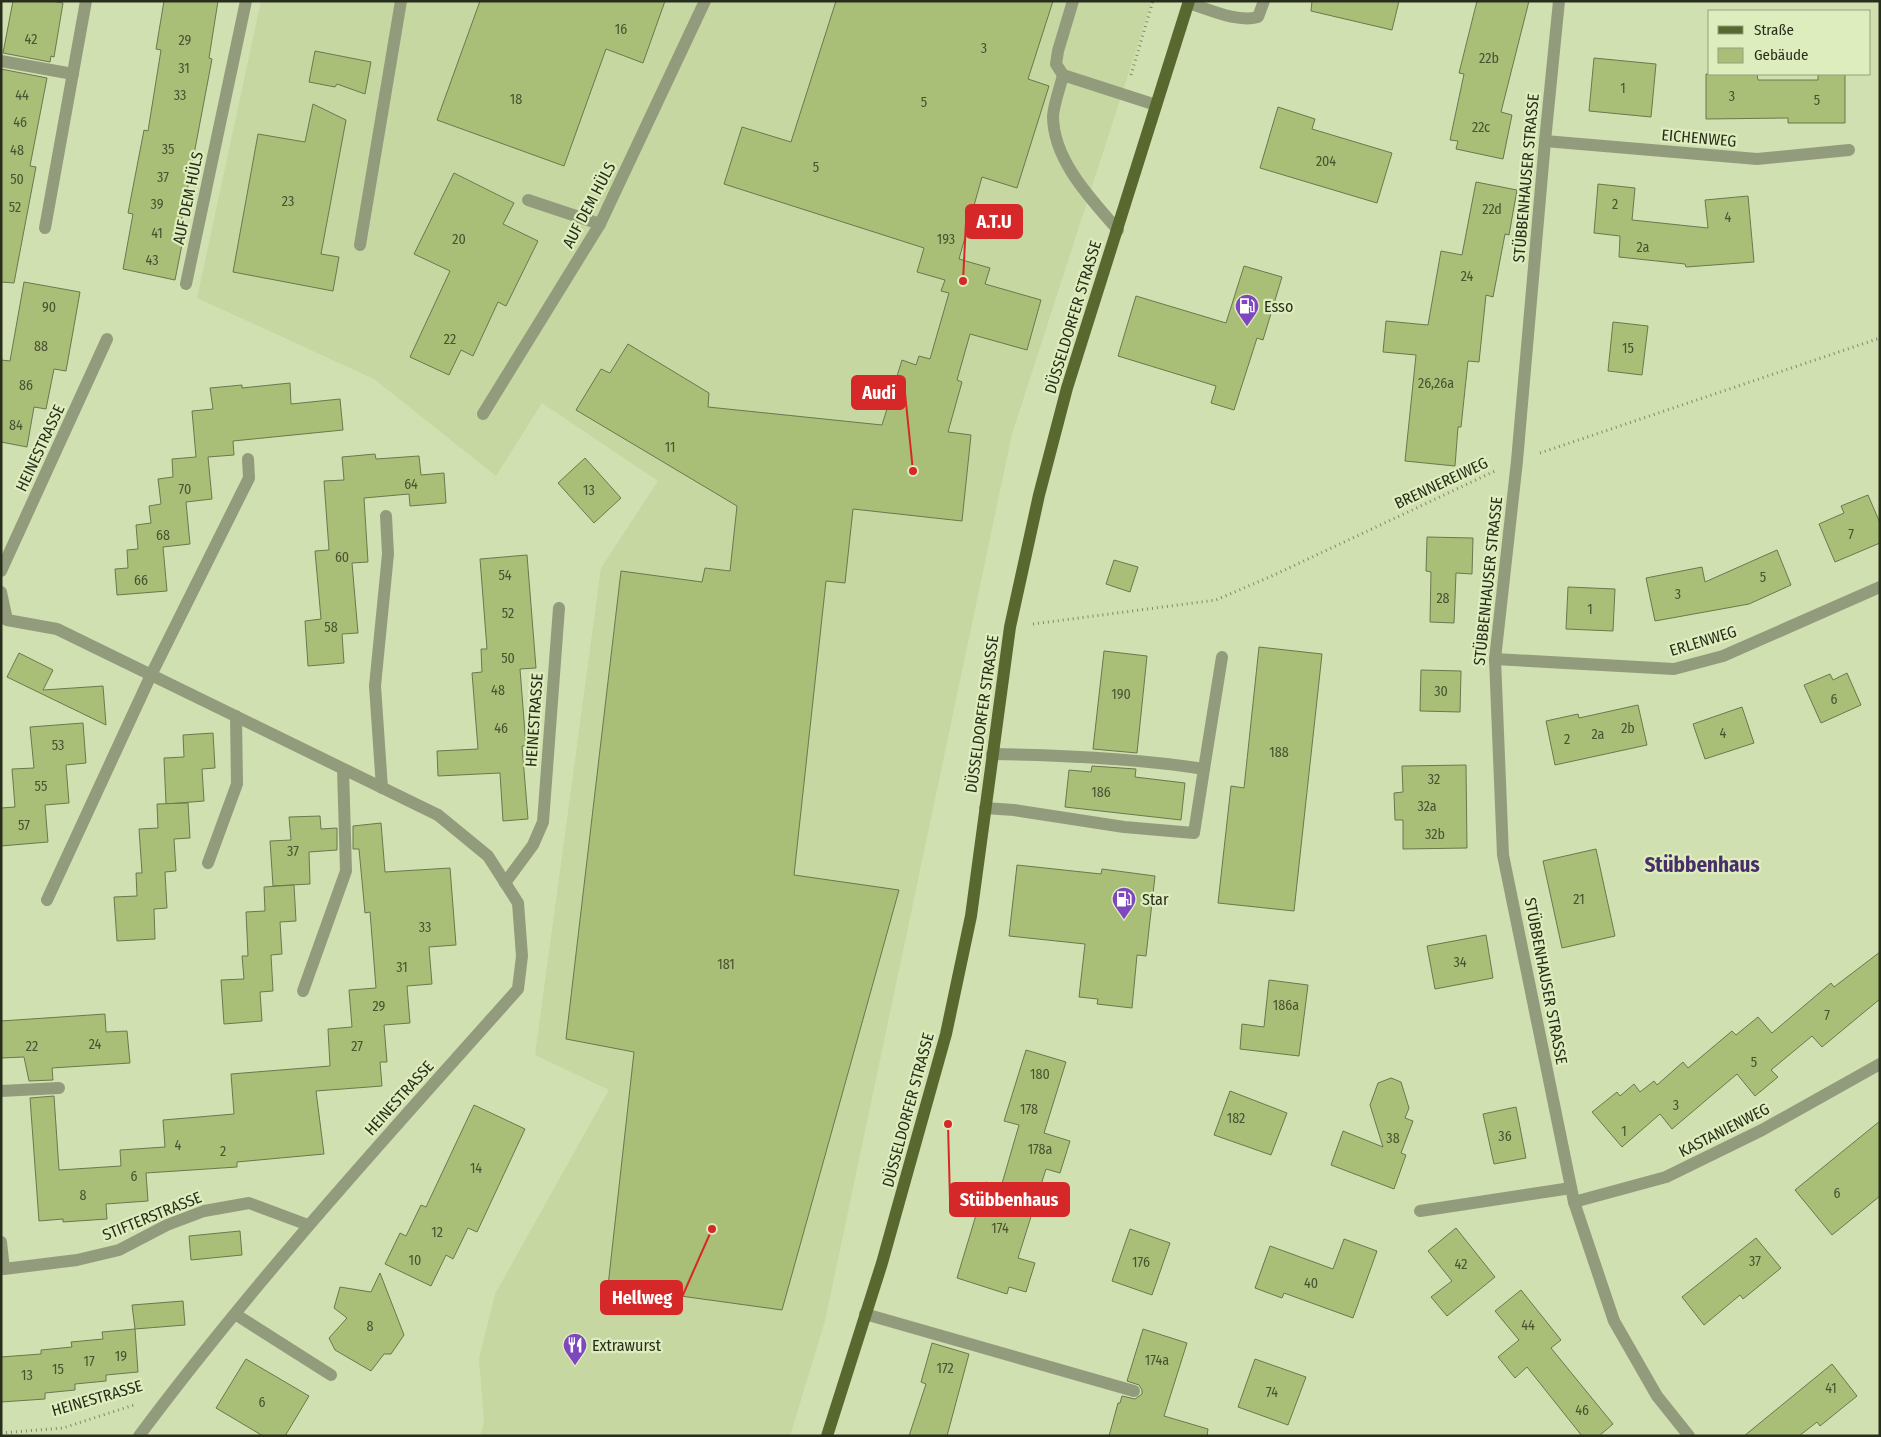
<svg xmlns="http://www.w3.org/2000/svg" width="1881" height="1437" font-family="'Fira Sans Condensed',sans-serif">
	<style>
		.built { fill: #c6d7a1 }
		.building { fill: #a9be76; stroke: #6b784d }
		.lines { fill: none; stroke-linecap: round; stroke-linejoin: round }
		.path { stroke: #808a69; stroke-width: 3; stroke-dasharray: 1 4; stroke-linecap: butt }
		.minor { stroke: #929c7d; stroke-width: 12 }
		.major { stroke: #58682e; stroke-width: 12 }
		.labels { text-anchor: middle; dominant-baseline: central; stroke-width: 4.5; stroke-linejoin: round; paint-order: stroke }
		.number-label { font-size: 14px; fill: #495232 }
		.street-label { font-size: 16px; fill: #292e1c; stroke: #deedbd }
		.poi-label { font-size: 16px; fill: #292e1c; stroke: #deedbd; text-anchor: start }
		.district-label { font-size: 21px; font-weight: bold; fill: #482e69; stroke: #deedbd }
		.leader { fill: none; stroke: #d62828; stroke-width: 2 }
		.callout-dot { fill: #d62828; stroke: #deedbd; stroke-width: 2 }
		.callout { fill: #d62828; stroke: #d62828; stroke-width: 2 }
		.callout-label { font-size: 18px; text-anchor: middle; font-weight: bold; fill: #fff }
	</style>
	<rect width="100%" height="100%" fill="#d1e0b1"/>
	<path class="built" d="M261 1H1152L1012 434 825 1321 790 1436H480L484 1423 479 1359 495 1294 609 1090 535 1055 601 568 658 481 542 403 496 476 374 379 197 298Z"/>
	<g class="building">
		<path d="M13 1H51L63 3 54 57 51 56 50 62 3 53Z"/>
		<path d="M164 1H218L209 58 212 59 181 223 186 224 175 280 123 269 133 214 128 213 144 130 148 131 161 50 156 49Z"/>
		<path d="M480 1H665L643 63 606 49 564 166 437 120Z"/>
		<path d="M836 1H1053L1028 79 1049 86 1017 188 982 177 959 259 990 268 985 284 1041 300 1027 350 970 334 957 380 962 382 948 432 971 435 962 521 853 509 845 583 826 581 794 875 899 890 782 1310 608 1286 634 1052 566 1039 621 571 702 582 705 568 730 571 737 506 576 410 601 369 610 373 628 344 709 393 708 407 882 425 902 360 916 365 919 356 930 359 949 293 941 291 945 280 917 272 924 248 724 184 742 127 791 142Z"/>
		<path d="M1312 1H1399L1392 30 1311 11Z"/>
		<path d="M1477 1H1529L1501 112 1512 115 1503 159 1456 149 1458 141 1450 140 1464 74 1459 73Z"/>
		<path d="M315 51 371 62 365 94 337 84 335 87 309 82Z"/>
		<path d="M1594 58 1656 64 1651 117 1589 111Z"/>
		<path d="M1 69 47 78 30 166 36 167 14 283 1 282Z"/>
		<path d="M1706 74H1757L1758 80H1818V74H1845V123H1788V118L1706 119Z"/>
		<path d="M313 104 346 120 321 254 339 257 333 291 233 272 258 134 305 142Z"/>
		<path d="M1278 107 1315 119 1312 129 1392 153 1377 203 1260 168Z"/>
		<path d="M454 173 514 203 503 224 538 241 506 306 498 302 473 356 461 350 449 375 410 357 450 271 414 254Z"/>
		<path d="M1476 182 1517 190 1509 235 1505 234 1493 297 1486 295 1479 362 1468 361 1461 427H1458L1455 466 1405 461 1416 355 1383 352 1386 321 1428 325 1441 251 1462 255Z"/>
		<path d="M1598 184 1635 188 1632 220 1708 228 1705 200 1748 196 1754 262 1686 267 1685 264 1619 257 1620 236 1594 233Z"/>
		<path d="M1244 266 1282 277 1263 340 1257 338 1234 410 1211 403 1216 386 1118 356 1136 296 1226 323Z"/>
		<path d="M24 282 80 292 66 371 54 369 46 409 34 407 27 447 1 442V360L10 361Z"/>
		<path d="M1613 322 1648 326 1642 375 1608 371Z"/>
		<path d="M290 383 291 404 340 399 343 430 233 441 234 455 208 457 212 499 186 502 190 544 163 547 167 591 117 595 115 569 128 568 127 550 138 549 136 525 151 523 149 506 161 504 158 479 173 477 172 459 196 457 192 411 213 409 210 388 242 385V388Z"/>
		<path d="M375 454 376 459 419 456 421 475 444 473 446 503 410 506 409 494 364 498 368 562 352 563 358 633 342 634 344 663 308 666 305 621 321 619 315 551 329 550 324 481 344 480 342 457Z"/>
		<path d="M585 458 621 498 594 523 558 483Z"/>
		<path d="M1868 495 1880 523V543L1835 562 1819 524 1844 513 1841 506Z"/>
		<path d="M1427 537 1473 538 1472 574 1456 573 1454 623 1430 622 1431 572 1426 571Z"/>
		<path d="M1777 550 1791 585 1749 604 1655 621 1646 578 1702 567 1705 582Z"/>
		<path d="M527 555 536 668 520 669 526 746H522L528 819 503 821 500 773 438 776 437 751 478 749 472 673 482 672 481 649H487L480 559Z"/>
		<path d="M1114 560 1138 567 1130 592 1106 584Z"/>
		<path d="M1568 587 1615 589 1613 631 1566 629Z"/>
		<path d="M1259 647 1322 654 1294 911 1218 903 1231 786 1244 788Z"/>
		<path d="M1104 651 1147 656 1137 753 1093 749Z"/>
		<path d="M19 653 53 670 43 690 103 686 106 725 7 677Z"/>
		<path d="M1421 670 1461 671 1460 712 1420 711Z"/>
		<path d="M1847 673 1861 705 1821 723 1804 685 1830 674 1833 680Z"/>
		<path d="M1638 705 1647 745 1555 765 1546 721 1578 714 1579 718Z"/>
		<path d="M1742 707 1754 743 1705 759 1693 724Z"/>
		<path d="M83 723 86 763 66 765 69 803 45 805 48 842 1 846V808L15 807 12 769 34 768 30 727Z"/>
		<path d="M213 733 215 768 202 769 204 801 166 804 164 758 184 757 183 735Z"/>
		<path d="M1466 765 1467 848 1403 849V820H1395L1394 793 1403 792 1402 766Z"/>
		<path d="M1092 766 1136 769 1135 777 1185 783 1181 820 1065 807 1069 770 1091 772Z"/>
		<path d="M188 803 190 838 174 839 176 871 165 872 167 908 154 909 155 939 117 941 114 897 137 896 136 873H142L139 829 158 828 157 804Z"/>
		<path d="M320 816 321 829 337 828V850L309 852 310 884 273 886 270 841 291 840 289 817Z"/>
		<path d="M381 823 385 872 450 868 456 945 429 947 432 984 407 986 410 1023 384 1025 387 1062H380L382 1086 316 1091 324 1154 237 1162V1167L146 1173 148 1201 106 1204 107 1219 63 1222V1219L39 1221 30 1098 54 1096 59 1170 121 1166 120 1150 165 1147 163 1120 234 1114 231 1074 330 1066 328 1029 352 1027 349 990 376 988 370 912 365 913 359 849H353V826Z"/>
		<path d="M1596 849 1615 936 1562 948 1543 861Z"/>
		<path d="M1017 865 1101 874 1102 869 1155 876 1146 956 1137 955 1132 1008 1097 1004 1098 999 1079 997 1085 944 1009 936Z"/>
		<path d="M294 885 296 921 280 922 282 954 271 955 273 991 260 992 262 1021 224 1024 221 980 244 979 242 956H248L246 912 265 911 264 887Z"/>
		<path d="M1486 935 1493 978 1435 989 1427 946Z"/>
		<path d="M1880 952V999L1822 1047 1812 1036 1771 1070 1778 1077 1755 1096 1737 1074 1672 1129 1660 1114 1622 1147 1592 1112 1617 1092 1620 1096 1634 1084 1640 1092 1654 1081 1657 1085 1683 1062 1688 1068 1732 1031 1736 1035 1758 1017 1772 1033 1831 983 1834 987Z"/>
		<path d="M1269 980 1308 985 1299 1056 1240 1049 1242 1024 1264 1027Z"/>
		<path d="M105 1014 106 1032 127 1031 130 1063 52 1068 53 1080 29 1081 24 1057 1 1058V1021Z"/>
		<path d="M1026 1050 1066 1062 1044 1133 1070 1141 1060 1173 1046 1169 1018 1258 1035 1263 1026 1292 1009 1287 1007 1294 957 1278 986 1182 1001 1187 1019 1125 1004 1121Z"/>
		<path d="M1391 1078 1401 1082 1409 1108 1405 1118 1413 1121 1401 1153 1406 1155 1394 1189 1331 1165 1343 1131 1383 1147 1370 1105 1378 1083Z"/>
		<path d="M1230 1091 1287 1113 1271 1155 1214 1135Z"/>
		<path d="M474 1105 525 1129 477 1232 468 1228 453 1259 446 1255 431 1286 385 1264 400 1233 406 1236 421 1205 426 1207Z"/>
		<path d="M1516 1107 1526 1158 1494 1164 1483 1114Z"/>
		<path d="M1880 1121V1196L1832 1235 1795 1190Z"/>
		<path d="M1456 1228 1495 1277 1447 1316 1431 1297 1452 1281 1428 1251Z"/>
		<path d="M1130 1229 1170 1243 1152 1295 1112 1281Z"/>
		<path d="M240 1231 242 1255 191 1260 189 1236Z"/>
		<path d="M1756 1238 1781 1268 1743 1299 1740 1295 1704 1325 1682 1297Z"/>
		<path d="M1344 1239 1377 1251 1353 1318 1284 1293 1282 1298 1255 1288 1270 1246 1333 1269Z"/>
		<path d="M380 1273 404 1335 391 1354H384L371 1371 335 1350 329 1338 347 1318 334 1308 340 1287 371 1292Z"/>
		<path d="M1521 1290 1561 1340 1551 1348 1613 1424 1599 1436H1582L1527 1367 1515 1378 1498 1357 1519 1340 1495 1311Z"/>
		<path d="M183 1301 185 1325 135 1329 132 1305Z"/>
		<path d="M135 1329 138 1372 106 1375V1381L75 1384V1390L45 1393V1399L1 1402V1357L41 1354V1350L72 1347 71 1342 103 1339 102 1332Z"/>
		<path d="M1143 1329 1187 1343 1164 1416 1208 1429 1207 1436H1109L1118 1403H1120L1122 1396 1135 1399 1142 1394V1390L1139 1385 1127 1381Z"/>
		<path d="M932 1343 969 1354 947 1436H909L926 1384 921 1382Z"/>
		<path d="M246 1359 309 1396 285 1436H263L216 1408Z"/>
		<path d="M1255 1359 1306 1377 1288 1425 1238 1407Z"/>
		<path d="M1832 1364 1857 1396 1820 1426 1817 1422 1799 1436H1744Z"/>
	</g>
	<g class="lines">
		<g class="path">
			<path d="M1131 75 1153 1"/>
			<path d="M1540 453 1880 338"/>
			<path d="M1033 624 1216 600 1274 575 1495 471"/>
			<path d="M1 1433 63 1428 134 1405"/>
		</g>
		<g class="minor">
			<path d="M1073 1 1058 51 1056 64 1063 75 1156 105"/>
			<path d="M1559 1 1545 141 1517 461 1495 659 1503 855 1574 1202 1614 1321 1657 1396 1689 1436"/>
			<path d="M1188 3C1209 9 1236 23 1258 17L1264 1"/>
			<path d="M1 61 73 74"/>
			<path d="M1063 75C1060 88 1054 103 1053 116 1053 160 1091 199 1118 230"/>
			<path d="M1545 141 1757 159 1849 150"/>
			<path d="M528 200 600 224"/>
			<path d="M45 228 86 1"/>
			<path d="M360 245 401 1"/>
			<path d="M186 284 246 1"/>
			<path d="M483 414 600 224 705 1"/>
			<path d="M1 571 107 339"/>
			<path d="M1 592 7 620 57 629 438 815 488 856 518 903 522 956 518 989C388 1135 256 1279 139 1436"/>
			<path d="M1495 659 1674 669 1723 656 1880 587"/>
			<path d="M1204 769 1222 657"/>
			<path d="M382 788 375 686 388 554 386 516"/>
			<path d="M985 808 1014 810 1124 827 1194 833 1204 769C1134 758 1063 755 992 754"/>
			<path d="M208 863 237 784 236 716"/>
			<path d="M505 883 533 845 543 822 559 608"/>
			<path d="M47 900 151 675 249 478 248 459"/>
			<path d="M303 991 346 871 343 769"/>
			<path d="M1 1091 59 1088"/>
			<path d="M1574 1202 1666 1177 1762 1130 1880 1064"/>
			<path d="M1420 1211 1571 1188"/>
			<path d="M1 1242 4 1269 77 1260 119 1250 167 1225 204 1211 249 1203 308 1225"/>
			<path d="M235 1314 331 1375"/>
			<path d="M865 1314 1134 1391"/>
		</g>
		<path class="major" d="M827 1436 882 1263 946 1034 971 916 1010 627 1039 495 1067 388 1189 1"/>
	</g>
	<defs>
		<symbol id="fuel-pin" viewBox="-11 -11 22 30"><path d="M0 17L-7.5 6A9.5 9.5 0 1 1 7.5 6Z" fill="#7e47bd" stroke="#deedbd"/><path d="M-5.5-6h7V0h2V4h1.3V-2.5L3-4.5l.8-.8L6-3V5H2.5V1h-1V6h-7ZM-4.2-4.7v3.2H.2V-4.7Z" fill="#fff"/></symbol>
		<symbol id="restaurant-pin" viewBox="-11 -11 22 30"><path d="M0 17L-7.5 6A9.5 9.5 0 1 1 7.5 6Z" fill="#7e47bd" stroke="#deedbd"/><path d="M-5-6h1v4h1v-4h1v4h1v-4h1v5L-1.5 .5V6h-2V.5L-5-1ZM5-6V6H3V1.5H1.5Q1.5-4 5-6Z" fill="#fff"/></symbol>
	</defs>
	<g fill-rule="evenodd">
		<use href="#fuel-pin" x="1233" y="292" width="28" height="38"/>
		<use href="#fuel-pin" x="1110" y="885" width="28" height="38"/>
		<use href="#restaurant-pin" x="561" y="1331" width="28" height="38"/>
	</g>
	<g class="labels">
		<g class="number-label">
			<text x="621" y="29">16</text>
			<text x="31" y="39">42</text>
			<text x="185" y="40">29</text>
			<text x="984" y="48">3</text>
			<text x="1489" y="58">22b</text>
			<text x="184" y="68">31</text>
			<text x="1623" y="88">1</text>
			<text x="22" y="95">44</text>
			<text x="180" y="95">33</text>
			<text x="1732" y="96">3</text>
			<text x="516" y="99">18</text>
			<text x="1817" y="100">5</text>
			<text x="924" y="102">5</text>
			<text x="20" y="122">46</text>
			<text x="1481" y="127">22c</text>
			<text x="168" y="149">35</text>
			<text x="17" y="150">48</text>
			<text x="1326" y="161">204</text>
			<text x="816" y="167">5</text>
			<text x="163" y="177">37</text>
			<text x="17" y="179">50</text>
			<text x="288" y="201">23</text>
			<text x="157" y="204">39</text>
			<text x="1615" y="204">2</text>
			<text x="15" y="207">52</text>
			<text x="1492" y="209">22d</text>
			<text x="1728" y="217">4</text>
			<text x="157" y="233">41</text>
			<text x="459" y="239">20</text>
			<text x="946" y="239">193</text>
			<text x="1643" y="247">2a</text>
			<text x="152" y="260">43</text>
			<text x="1467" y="276">24</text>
			<text x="49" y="307">90</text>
			<text x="450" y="339">22</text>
			<text x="41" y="346">88</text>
			<text x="1628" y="348">15</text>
			<text x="1436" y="383">26,26a</text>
			<text x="26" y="385">86</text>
			<text x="16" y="425">84</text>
			<text x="670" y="447">11</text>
			<text x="411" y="484">64</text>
			<text x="185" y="489">70</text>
			<text x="589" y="490">13</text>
			<text x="1851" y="534">7</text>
			<text x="163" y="535">68</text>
			<text x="342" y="557">60</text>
			<text x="505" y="575">54</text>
			<text x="1763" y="577">5</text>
			<text x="141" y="580">66</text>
			<text x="1678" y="594">3</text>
			<text x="1443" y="598">28</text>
			<text x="1590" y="609">1</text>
			<text x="508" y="613">52</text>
			<text x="331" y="627">58</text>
			<text x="508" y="658">50</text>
			<text x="498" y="690">48</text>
			<text x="1441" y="691">30</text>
			<text x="1121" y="694">190</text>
			<text x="1834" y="699">6</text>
			<text x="501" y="728">46</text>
			<text x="1628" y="728">2b</text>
			<text x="1723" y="733">4</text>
			<text x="1598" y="734">2a</text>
			<text x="1567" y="739">2</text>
			<text x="58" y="745">53</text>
			<text x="1279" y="752">188</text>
			<text x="1434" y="779">32</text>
			<text x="41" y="786">55</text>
			<text x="1101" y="792">186</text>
			<text x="1427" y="806">32a</text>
			<text x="24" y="825">57</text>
			<text x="1435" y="834">32b</text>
			<text x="293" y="851">37</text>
			<text x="1579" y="899">21</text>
			<text x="425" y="927">33</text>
			<text x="1460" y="962">34</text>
			<text x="726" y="964">181</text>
			<text x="402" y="967">31</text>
			<text x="1286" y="1005">186a</text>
			<text x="379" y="1006">29</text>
			<text x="1827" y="1015">7</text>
			<text x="95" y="1044">24</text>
			<text x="32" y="1046">22</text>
			<text x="357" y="1046">27</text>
			<text x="1754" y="1062">5</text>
			<text x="1040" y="1074">180</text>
			<text x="1676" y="1105">3</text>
			<text x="1029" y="1109">178</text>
			<text x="1236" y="1118">182</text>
			<text x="1624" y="1131">1</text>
			<text x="1505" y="1136">36</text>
			<text x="1393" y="1138">38</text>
			<text x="178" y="1145">4</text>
			<text x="1040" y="1149">178a</text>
			<text x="223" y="1151">2</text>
			<text x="476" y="1168">14</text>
			<text x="134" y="1176">6</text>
			<text x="1837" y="1193">6</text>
			<text x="83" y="1195">8</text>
			<text x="1000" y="1228">174</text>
			<text x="437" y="1232">12</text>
			<text x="415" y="1260">10</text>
			<text x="1755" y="1261">37</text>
			<text x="1141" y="1262">176</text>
			<text x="1461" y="1264">42</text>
			<text x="1311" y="1283">40</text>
			<text x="1528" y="1325">44</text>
			<text x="370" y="1326">8</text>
			<text x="121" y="1356">19</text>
			<text x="1157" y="1360">174a</text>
			<text x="89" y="1361">17</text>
			<text x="945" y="1368">172</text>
			<text x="58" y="1369">15</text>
			<text x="27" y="1375">13</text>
			<text x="1831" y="1388">41</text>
			<text x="1272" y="1392">74</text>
			<text x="262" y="1402">6</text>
			<text x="1582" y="1410">46</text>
		</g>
		<g class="street-label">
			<text transform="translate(1699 138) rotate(5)">EICHENWEG</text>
			<text transform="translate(1526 178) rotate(-85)">STÜBBENHAUSER STRASSE</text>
			<text transform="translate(188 198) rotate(-78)">AUF DEM HÜLS</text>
			<text transform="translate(589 205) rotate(-62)">AUF DEM HÜLS</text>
			<text transform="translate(1073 317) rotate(-73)">DÜSSELDORFER STRASSE</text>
			<text transform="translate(40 448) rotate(-65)">HEINESTRASSE</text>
			<text transform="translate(1441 483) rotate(-25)">BRENNEREIWEG</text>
			<text transform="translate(1488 581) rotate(-84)">STÜBBENHAUSER STRASSE</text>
			<text transform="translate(1703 641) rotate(-17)">ERLENWEG</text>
			<text transform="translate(982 714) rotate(-82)">DÜSSELDORFER STRASSE</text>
			<text transform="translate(534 720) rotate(-86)">HEINESTRASSE</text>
			<text transform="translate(1546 981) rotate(79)">STÜBBENHAUSER STRASSE</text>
			<text transform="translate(399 1098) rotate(-48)">HEINESTRASSE</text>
			<text transform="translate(908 1110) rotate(-75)">DÜSSELDORFER STRASSE</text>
			<text transform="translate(1724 1130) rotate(-27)">KASTANIENWEG</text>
			<text transform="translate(152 1216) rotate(-22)">STIFTERSTRASSE</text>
			<text transform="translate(97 1398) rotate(-16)">HEINESTRASSE</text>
		</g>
		<g class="poi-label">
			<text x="1264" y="306">Esso</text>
			<text x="1142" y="899">Star</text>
			<text x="592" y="1345">Extrawurst</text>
		</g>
		<g class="district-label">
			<text x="1702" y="865">Stübbenhaus</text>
		</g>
	</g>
	<path class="leader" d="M963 281L966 222M913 471L905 393M948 1124L950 1200M712 1229L682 1297"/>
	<g class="callout-dot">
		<circle cx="963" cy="281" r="5"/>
		<circle cx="913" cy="471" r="5"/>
		<circle cx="948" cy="1124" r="5"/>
		<circle cx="712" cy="1229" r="5"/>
	</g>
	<g class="callout">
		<rect x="966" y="205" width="56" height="33" rx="5"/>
		<rect x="852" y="376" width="53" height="33" rx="5"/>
		<rect x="950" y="1183" width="119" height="33" rx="5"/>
		<rect x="601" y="1281" width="81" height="33" rx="5"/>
	</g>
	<g class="callout-label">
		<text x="994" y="228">A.T.U</text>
		<text x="879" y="399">Audi</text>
		<text x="1009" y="1206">Stübbenhaus</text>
		<text x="642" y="1304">Hellweg</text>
	</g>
	<rect width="1881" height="1437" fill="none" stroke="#292e1c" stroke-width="5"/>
	<rect x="1708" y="10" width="162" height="65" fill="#deedbd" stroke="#96a17d"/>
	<rect x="1718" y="26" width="25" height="8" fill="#58682e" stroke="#96a17d"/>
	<text x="1754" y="35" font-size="15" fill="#292e1c">Straße</text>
	<rect x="1718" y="48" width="25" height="15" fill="#a9be76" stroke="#96a17d"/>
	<text x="1754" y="60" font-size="15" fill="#292e1c">Gebäude</text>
</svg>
